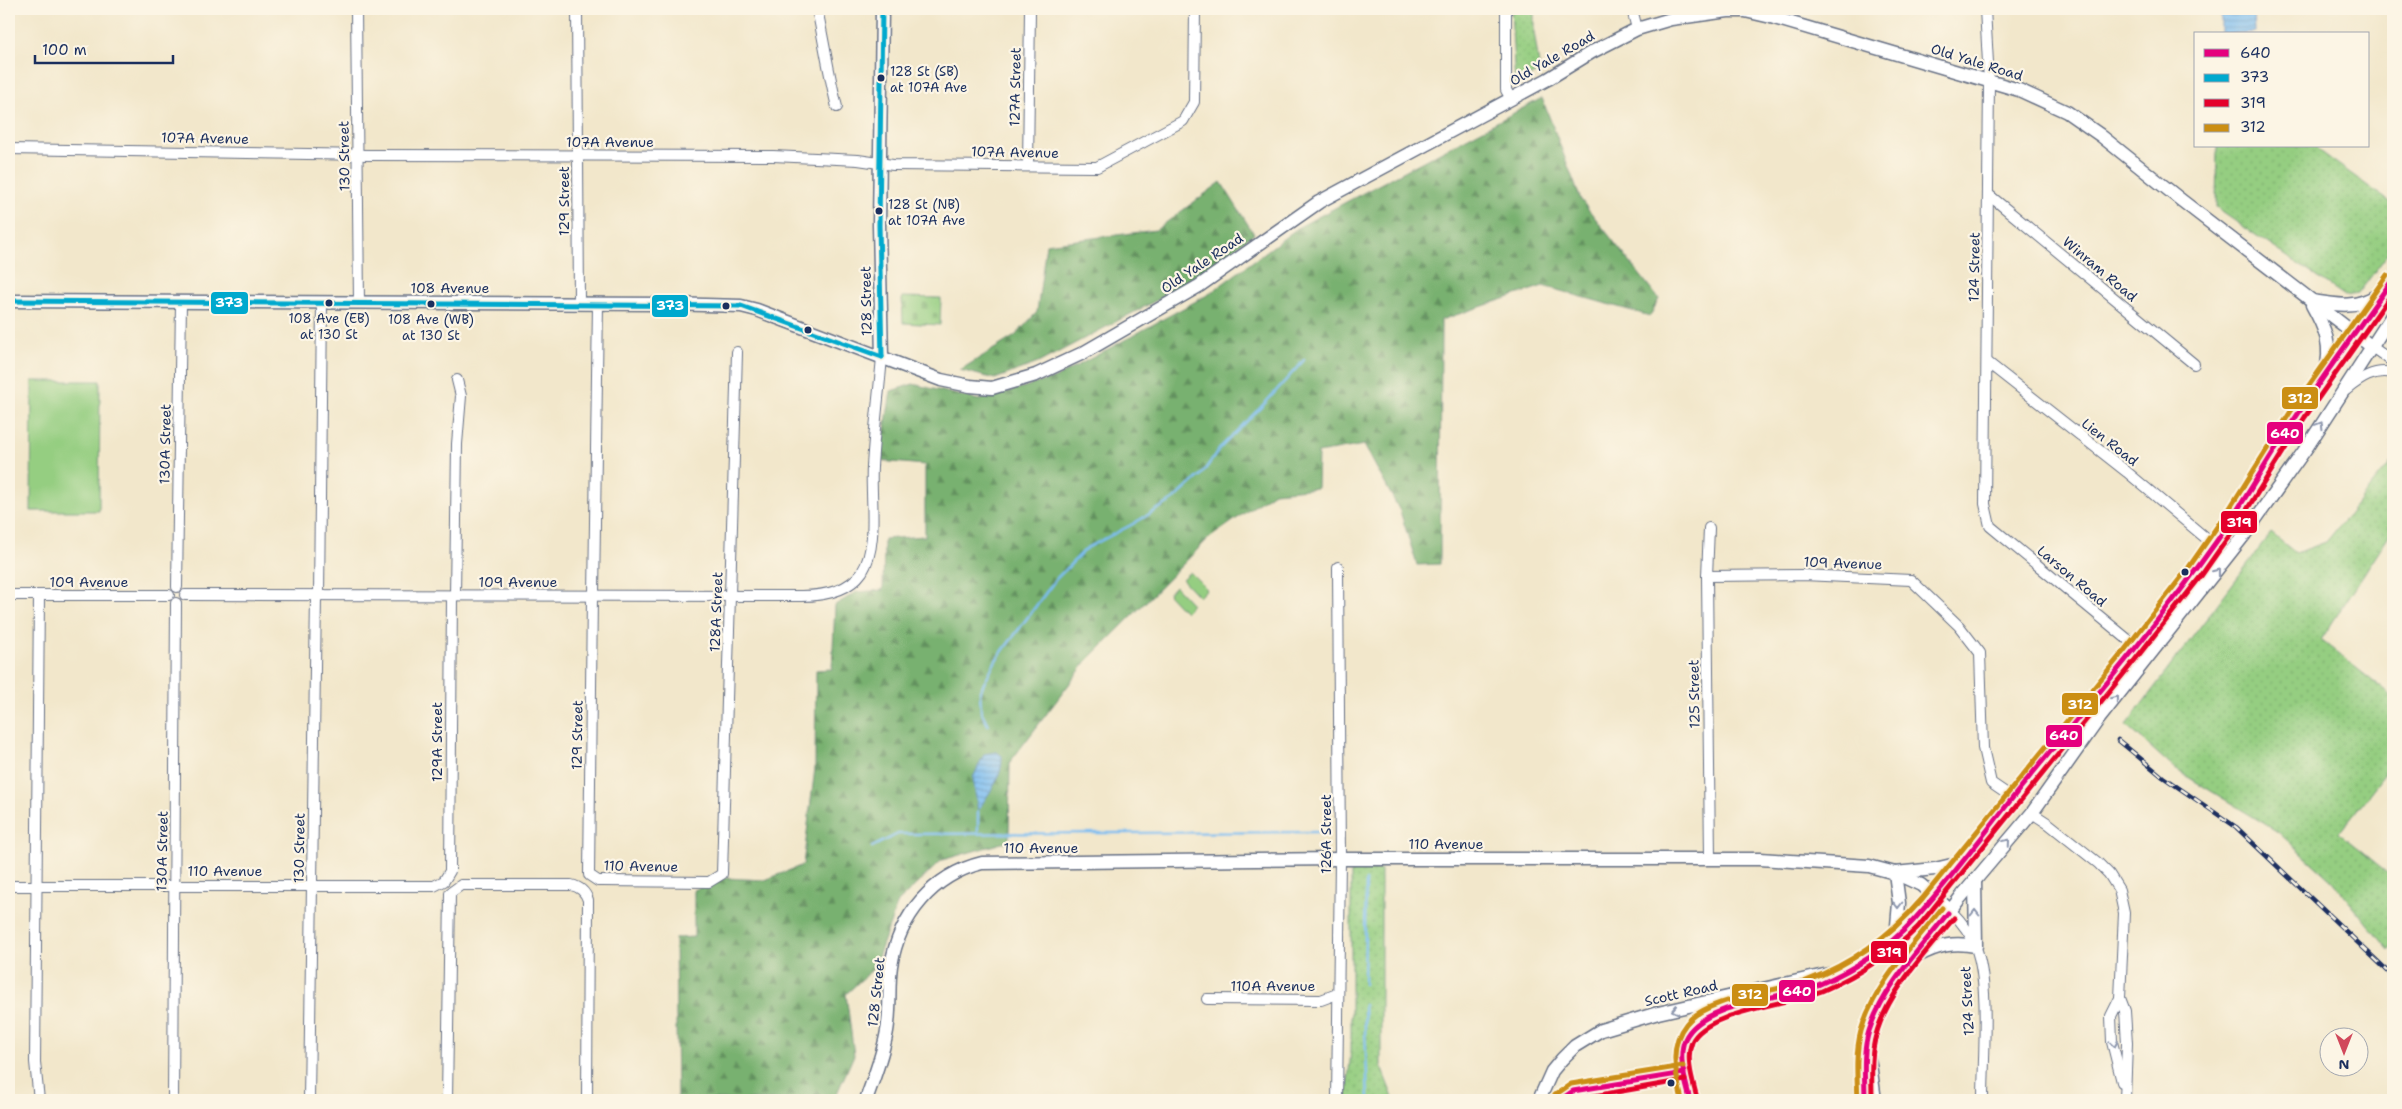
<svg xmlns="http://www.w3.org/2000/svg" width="2402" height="1109" font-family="'Shantell Sans',sans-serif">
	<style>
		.grass { fill: url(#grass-dots); stroke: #587e70 }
		.forest { fill: url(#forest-firs); stroke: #4a7066 }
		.cemetery { fill: url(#cemetery-stones); stroke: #587e70 }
		.park { fill: #95ce81; stroke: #587e70 }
		.water { fill: url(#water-rules); stroke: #4c76a8 }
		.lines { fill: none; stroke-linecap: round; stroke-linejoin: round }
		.stream { stroke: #7cbdf1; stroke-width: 2.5 }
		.minor-casing { stroke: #666f84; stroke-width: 12 }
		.major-casing { stroke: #666f84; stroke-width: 15 }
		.minor { stroke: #fff; stroke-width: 10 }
		.major { stroke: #fff; stroke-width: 12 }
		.rail-casing { stroke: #1b2f5e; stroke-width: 4.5 }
		.rail { stroke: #fcf5e5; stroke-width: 2.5; stroke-dasharray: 8; stroke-linecap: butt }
		.bus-1-casing { stroke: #fcf5e5; stroke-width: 9 }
		.bus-2-casing { stroke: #fcf5e5; stroke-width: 9 }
		.bus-3-casing { stroke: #fcf5e5; stroke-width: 9 }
		.bus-4-casing { stroke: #fcf5e5; stroke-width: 9 }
		.bus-1 { stroke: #e5007d; stroke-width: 5 }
		.bus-2 { stroke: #00a9ce; stroke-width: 5 }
		.bus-3 { stroke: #e4002b; stroke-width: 5 }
		.bus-4 { stroke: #cb8e13; stroke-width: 5 }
		.oneway { stroke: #8d97ae }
		.bus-dot { fill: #1b2f5e; stroke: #fcf5e5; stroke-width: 2 }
		.labels { text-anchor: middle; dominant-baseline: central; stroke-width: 4.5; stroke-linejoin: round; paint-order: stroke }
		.bus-label { font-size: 13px; fill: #1b2f5e; stroke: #fcf5e5; text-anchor: start }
		.street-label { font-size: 14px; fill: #1b2f5e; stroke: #fcf5e5 }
		.line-badge { stroke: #fcf5e5; stroke-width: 2 }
		.badge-label { font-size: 14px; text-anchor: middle; font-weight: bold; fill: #fff }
	</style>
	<defs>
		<pattern id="grass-dots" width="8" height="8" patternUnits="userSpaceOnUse" patternTransform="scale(1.25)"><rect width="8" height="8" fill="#95ce81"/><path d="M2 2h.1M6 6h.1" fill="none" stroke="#80b172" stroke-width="1.8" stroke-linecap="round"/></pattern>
		<pattern id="forest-firs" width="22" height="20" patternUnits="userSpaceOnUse" patternTransform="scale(1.25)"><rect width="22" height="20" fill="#78b16f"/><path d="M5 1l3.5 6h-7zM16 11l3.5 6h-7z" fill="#62905e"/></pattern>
		<pattern id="cemetery-stones" width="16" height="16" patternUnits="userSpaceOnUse" patternTransform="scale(1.25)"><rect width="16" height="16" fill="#95ce81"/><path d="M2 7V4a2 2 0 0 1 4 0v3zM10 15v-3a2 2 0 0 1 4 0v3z" fill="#80b172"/></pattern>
		<pattern id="water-rules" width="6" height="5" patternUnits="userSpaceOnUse" patternTransform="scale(1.25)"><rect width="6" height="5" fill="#7cbdf1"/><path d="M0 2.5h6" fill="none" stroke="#659ac6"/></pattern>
	</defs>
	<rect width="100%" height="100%" fill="#fcf5e5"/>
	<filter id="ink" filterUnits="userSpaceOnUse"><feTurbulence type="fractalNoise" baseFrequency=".02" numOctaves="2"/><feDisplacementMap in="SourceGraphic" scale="10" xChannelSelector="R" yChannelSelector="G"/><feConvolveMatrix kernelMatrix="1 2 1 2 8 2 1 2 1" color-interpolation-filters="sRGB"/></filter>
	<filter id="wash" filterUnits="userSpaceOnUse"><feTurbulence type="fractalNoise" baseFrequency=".0096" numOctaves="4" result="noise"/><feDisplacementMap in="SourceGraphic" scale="20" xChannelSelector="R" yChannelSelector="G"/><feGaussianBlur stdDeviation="1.12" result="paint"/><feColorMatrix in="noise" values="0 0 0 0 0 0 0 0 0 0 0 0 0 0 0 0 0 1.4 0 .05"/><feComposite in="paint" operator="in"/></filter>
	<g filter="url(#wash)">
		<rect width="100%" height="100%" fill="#f2e7cb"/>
		<g class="grass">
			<path d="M1511 9H1534V32L1540 71 1515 85Z"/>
			<path d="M2217 146H2316L2317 149 2393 204V247L2358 294 2345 296 2216 208Z"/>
			<path d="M2393 460V529L2321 640 2393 697V763L2339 833 2393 877V944L2389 950 2332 881 2278 832 2175 769 2126 725 2271 533 2296 553 2326 542Z"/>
			<path d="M1351 870H1381V1067L1394 1100H1346L1351 1051Z"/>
		</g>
		<g class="forest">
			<path d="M1542 98 1581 200 1659 299 1650 316 1543 286 1441 320 1440 564 1417 565 1400 511 1364 445 1318 453 1317 488 1274 492 1208 539 1086 662 1010 762 1009 841 942 860 898 902 874 968 846 994 854 1055 834 1100H677L675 938 694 937V890L725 878 765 880 803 865 815 768 816 670 832 669 835 605 857 592 883 590 884 539 925 536V465L880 461 891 391 913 384 979 400 1055 378 1209 294 1299 227Z"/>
			<path d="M1221 182 1254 234 1178 289 1038 363 995 379 960 370 1015 336 1037 312 1046 244 1156 230Z"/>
		</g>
		<path class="cemetery" d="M902 297 941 298 940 325 903 323Z"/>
		<g class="park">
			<path d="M32 381H100L99 511H31Z"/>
			<path d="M1190 572 1207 589 1199 597 1182 579Z"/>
			<path d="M1175 586 1192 604 1185 612 1168 594Z"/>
		</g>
		<g class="water">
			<path d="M2221 9H2254L2255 32 2221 34Z"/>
			<path d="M997 752 1002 756C1002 781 989 791 978 811L973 778 984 754Z"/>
		</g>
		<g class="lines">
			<g class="stream">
				<path d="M988 725 981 711 980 691 996 660 1056 579 1087 548 1131 525 1173 500 1201 475 1221 447 1266 402 1304 360"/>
				<path d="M978 834V811"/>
				<path d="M872 847 898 834 1317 832"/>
				<path d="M1364 984 1366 881"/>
				<path d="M1364 1005 1368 1100"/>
			</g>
		</g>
	</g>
	<g filter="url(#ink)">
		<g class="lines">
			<defs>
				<g id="minor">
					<path d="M356 9 359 303"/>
					<path d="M577 9 579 303"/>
					<path d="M817 9C824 42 829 75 837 107"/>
					<path d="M1506 9V90L1511 99"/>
					<path d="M1632 9 1637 29"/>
					<path d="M1985 9 1989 81 1985 504 1990 526 2137 647"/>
					<path d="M9 149 368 155 773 156 858 160 893 165 1097 167 1183 121 1194 102 1195 9"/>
					<path d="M1028 166 1030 9"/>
					<path d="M1989 195 2194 364"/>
					<path d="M2372 347 2393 362"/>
					<path d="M1987 362 2127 472 2214 545"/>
					<path d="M2346 390C2361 378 2374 369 2393 373"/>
					<path d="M1709 528 1707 576 1710 859"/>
					<path d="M1707 576 1803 575 1911 580 1959 626 1980 653 1983 748 1991 783 2013 798"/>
					<path d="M177 587 181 302"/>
					<path d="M9 595H169"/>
					<path d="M185 595 801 596C823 596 848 592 862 572 879 546 870 497 872 467 874 430 879 394 882 357"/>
					<path d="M319 596 322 303"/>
					<path d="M455 596 457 444 461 396 457 380"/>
					<path d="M592 596 589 875 598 881H602L709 882 722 874 737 352"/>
					<path d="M594 596 598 303"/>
					<path d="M2032 813 2049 824 2098 863 2109 874 2119 890 2124 913 2120 998 2125 1011 2127 1043 2125 1100"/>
					<path d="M9 886H434L444 881 450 871 452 596"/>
					<path d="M1950 910C1961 921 1971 933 1976 948 1990 984 1983 1059 1983 1100"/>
					<path d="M2120 998 2111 1016 2112 1042 2122 1082"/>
					<path d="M1207 999 1321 1000 1337 994"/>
					<path d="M39 1100 35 1062 39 595"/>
					<path d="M173 1100 176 603"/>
					<path d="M309 1100 316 596"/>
					<path d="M447 1100 450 893 461 885H571C580 887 585 891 588 900L587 1100"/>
					<path d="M1337 1100 1340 859 1338 567"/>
				</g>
				<g id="major">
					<path d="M9 301 669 304 741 306 757 310 941 380 970 386 992 388 1036 375 1083 353 1199 286 1319 202 1548 79 1592 52 1637 29 1671 19 1728 11H1745L1771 17 2019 90 2067 112 2100 135 2181 200 2372 347"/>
					<path d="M2312 301C2337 305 2357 309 2379 294"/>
					<path d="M2312 305C2325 328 2333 346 2325 373"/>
					<path d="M882 357 879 225 882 9"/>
					<path d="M1895 873 1935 869 1960 863"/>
					<path d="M1895 873 1899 903 1896 937"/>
					<path d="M1918 956C1938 945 1953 942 1976 946L1975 880"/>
					<path d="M866 1100C874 1077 883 1055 887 1031 891 1009 888 987 891 966 899 916 933 875 982 863L1340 859H1760L1869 866 1895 873 1921 885 1950 910"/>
					<path d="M1539 1100 1552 1071 1562 1059 1575 1046 1601 1030 1658 1013 1842 971 1877 951 1910 925 2137 647 2214 545 2251 492 2297 417 2393 279"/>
					<path d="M1865 1100 1866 1080"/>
					<path d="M1875 1100 1867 1042 1875 1016 1886 996 1960 898 2032 813 2098 720 2245 534 2307 447 2393 314"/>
				</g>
			</defs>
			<use href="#minor" class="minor-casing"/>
			<use href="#major" class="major-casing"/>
			<use href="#minor" class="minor"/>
			<use href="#major" class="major"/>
			<defs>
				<path id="rail" d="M2118 740 2163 777 2236 827 2393 976"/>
			</defs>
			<use href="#rail" class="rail-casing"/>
			<use href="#rail" class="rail"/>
			<defs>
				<g id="bus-1">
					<path d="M1560 1100 1573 1091 1684 1073"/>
					<path d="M1690 1100C1686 1082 1677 1057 1685 1039 1702 1002 1783 999 1818 985 1852 970 1887 949 1912 922 1951 879 1986 831 2022 786 2088 705 2156 627 2216 542 2241 507 2262 469 2286 432 2320 380 2357 330 2393 279"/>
					<path d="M1865 1100C1865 1077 1862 1053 1869 1031 1883 987 1920 949 1948 913"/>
				</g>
				<g id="bus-2">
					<path d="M882 9 879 225 882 357"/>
					<path d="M9 301 741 306 882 357"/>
				</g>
				<g id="bus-3">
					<path d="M1697 1098C1693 1082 1685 1059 1692 1042 1705 1011 1793 1004 1824 990 1858 975 1891 954 1918 927L2134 661 2201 576 2241 519 2305 417 2393 292"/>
					<path d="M1571 1100 1685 1080"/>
					<path d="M1872 1100C1872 1079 1870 1056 1876 1035 1887 993 1927 951 1954 918"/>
				</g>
				<g id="bus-4">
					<path d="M1555 1095 1571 1084 1683 1066"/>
					<path d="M1682 1100C1676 1075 1668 1046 1686 1024 1708 996 1774 993 1806 981 1852 964 1891 935 1922 899L2123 652 2189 567 2228 511 2293 408 2387 275"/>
					<path d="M1858 1100C1857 1077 1855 1053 1861 1031 1874 985 1913 945 1942 908"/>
				</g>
			</defs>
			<use href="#bus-1" class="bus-1-casing"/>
			<use href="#bus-2" class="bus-2-casing"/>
			<use href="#bus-3" class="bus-3-casing"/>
			<use href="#bus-4" class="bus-4-casing"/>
			<use href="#bus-1" class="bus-1"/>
			<use href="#bus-2" class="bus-2"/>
			<use href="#bus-3" class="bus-3"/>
			<use href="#bus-4" class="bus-4"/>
		</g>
		<defs><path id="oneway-chevron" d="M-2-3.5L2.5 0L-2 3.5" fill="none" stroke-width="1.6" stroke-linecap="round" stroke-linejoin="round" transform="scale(1.25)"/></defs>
		<g class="oneway">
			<use href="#oneway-chevron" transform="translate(2320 425) rotate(-59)"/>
			<use href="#oneway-chevron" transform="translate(2217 572) rotate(-52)"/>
			<use href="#oneway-chevron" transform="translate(2115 699) rotate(-51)"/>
			<use href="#oneway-chevron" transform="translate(2007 842) rotate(-50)"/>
			<use href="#oneway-chevron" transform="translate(1898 905) rotate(90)"/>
			<use href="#oneway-chevron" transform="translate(1975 913) rotate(-90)"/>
			<use href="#oneway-chevron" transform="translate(1675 1010) rotate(167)"/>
			<use href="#oneway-chevron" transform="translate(2114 1044) rotate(80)"/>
		</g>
	</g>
	<g class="bus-dot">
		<circle cx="881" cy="78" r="4.5"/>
		<circle cx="879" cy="211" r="4.5"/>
		<circle cx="329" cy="303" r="4.5"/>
		<circle cx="431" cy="304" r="4.5"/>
		<circle cx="726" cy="306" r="4.5"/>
		<circle cx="808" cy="330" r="4.5"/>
		<circle cx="2185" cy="572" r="4.5"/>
		<circle cx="1671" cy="1083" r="4.5"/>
	</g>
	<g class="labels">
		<g class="bus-label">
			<text x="890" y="71">128 St (SB)<tspan x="890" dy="16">at 107A Ave</tspan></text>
			<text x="888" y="204">128 St (NB)<tspan x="888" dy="16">at 107A Ave</tspan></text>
			<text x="329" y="318" text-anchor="middle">108 Ave (EB)<tspan x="329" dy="16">at 130 St</tspan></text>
			<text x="431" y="319" text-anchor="middle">108 Ave (WB)<tspan x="431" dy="16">at 130 St</tspan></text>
		</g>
		<g class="street-label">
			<text transform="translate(1552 58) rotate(-30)">Old Yale Road</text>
			<text transform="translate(1977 62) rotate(17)">Old Yale Road</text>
			<text transform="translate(1015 87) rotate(-89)">127A Street</text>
			<text transform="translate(205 138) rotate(1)">107A Avenue</text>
			<text x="610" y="142">107A Avenue</text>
			<text transform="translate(1015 152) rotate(1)">107A Avenue</text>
			<text transform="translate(344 156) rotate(-91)">130 Street</text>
			<text transform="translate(564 201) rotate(-90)">129 Street</text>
			<text transform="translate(1202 263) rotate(-34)">Old Yale Road</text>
			<text transform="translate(1974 267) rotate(-89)">124 Street</text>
			<text transform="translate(2100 269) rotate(40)">Winram Road</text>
			<text x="450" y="288">108 Avenue</text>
			<text transform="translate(866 301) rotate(-91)">128 Street</text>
			<text transform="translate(2110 442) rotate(38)">Lien Road</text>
			<text transform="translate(165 444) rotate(-89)">130A Street</text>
			<text transform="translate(1843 563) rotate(2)">109 Avenue</text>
			<text transform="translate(2072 576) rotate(40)">Larson Road</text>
			<text x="89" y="582">109 Avenue</text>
			<text x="518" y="582">109 Avenue</text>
			<text transform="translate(716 612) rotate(-88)">128A Street</text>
			<text transform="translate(1694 694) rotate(-91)">125 Street</text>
			<text transform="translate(577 735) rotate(-89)">129 Street</text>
			<text transform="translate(437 742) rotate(-90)">129A Street</text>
			<text transform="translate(1326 834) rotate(-90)">126A Street</text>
			<text x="1446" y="844">110 Avenue</text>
			<text transform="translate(299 848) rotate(-89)">130 Street</text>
			<text x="1041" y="848">110 Avenue</text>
			<text transform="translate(162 851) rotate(-89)">130A Street</text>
			<text transform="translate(641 866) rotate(1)">110 Avenue</text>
			<text x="225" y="871">110 Avenue</text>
			<text x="1273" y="986">110A Avenue</text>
			<text transform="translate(876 992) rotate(-84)">128 Street</text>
			<text transform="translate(1681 993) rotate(-13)">Scott Road</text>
			<text transform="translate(1967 1001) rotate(-93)">124 Street</text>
		</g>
	</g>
	<g class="line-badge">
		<rect x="210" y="291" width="39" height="24" rx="5" fill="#00a9ce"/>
		<rect x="651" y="294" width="38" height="24" rx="5" fill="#00a9ce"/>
		<rect x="2281" y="386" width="38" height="24" rx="5" fill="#cb8e13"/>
		<rect x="2266" y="421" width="38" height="24" rx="5" fill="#e5007d"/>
		<rect x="2220" y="510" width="38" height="24" rx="5" fill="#e4002b"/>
		<rect x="2061" y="692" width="38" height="24" rx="5" fill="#cb8e13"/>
		<rect x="2045" y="724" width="38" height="24" rx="5" fill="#e5007d"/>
		<rect x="1870" y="940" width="38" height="24" rx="5" fill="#e4002b"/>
		<rect x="1778" y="979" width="38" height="24" rx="5" fill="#e5007d"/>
		<rect x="1731" y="983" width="38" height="24" rx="5" fill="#cb8e13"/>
	</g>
	<g class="badge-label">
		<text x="229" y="307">373</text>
		<text x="670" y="310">373</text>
		<text x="2300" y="403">312</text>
		<text x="2285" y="438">640</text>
		<text x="2239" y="527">319</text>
		<text x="2080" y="709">312</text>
		<text x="2064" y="740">640</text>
		<text x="1889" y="957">319</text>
		<text x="1797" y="996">640</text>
		<text x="1750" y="999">312</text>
	</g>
	<rect width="2402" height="1109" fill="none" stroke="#fcf5e5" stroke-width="30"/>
	<rect x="2194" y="32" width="175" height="115" fill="#fcf5e5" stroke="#a2a6af"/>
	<rect x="2204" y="49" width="25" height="8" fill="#e5007d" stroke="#a2a6af"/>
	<text x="2240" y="58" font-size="15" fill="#1b2f5e">640</text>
	<rect x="2204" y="74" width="25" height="8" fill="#00a9ce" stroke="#a2a6af"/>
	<text x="2240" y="82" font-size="15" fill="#1b2f5e">373</text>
	<rect x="2204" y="99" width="25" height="8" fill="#e4002b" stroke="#a2a6af"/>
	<text x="2240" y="108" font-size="15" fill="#1b2f5e">319</text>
	<rect x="2204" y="124" width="25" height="8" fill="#cb8e13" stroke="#a2a6af"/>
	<text x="2240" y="132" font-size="15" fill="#1b2f5e">312</text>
	<g transform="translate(2344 1052) rotate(180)"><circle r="24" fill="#fcf5e5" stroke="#a2a6af"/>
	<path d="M0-4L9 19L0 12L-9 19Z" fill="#d1495b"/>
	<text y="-8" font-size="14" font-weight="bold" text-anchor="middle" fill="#1b2f5e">N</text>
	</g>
	<path d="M35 55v8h138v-8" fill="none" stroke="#1b2f5e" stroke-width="2.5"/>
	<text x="42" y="55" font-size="15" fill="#1b2f5e" stroke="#fcf5e5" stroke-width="4" paint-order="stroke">100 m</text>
</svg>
